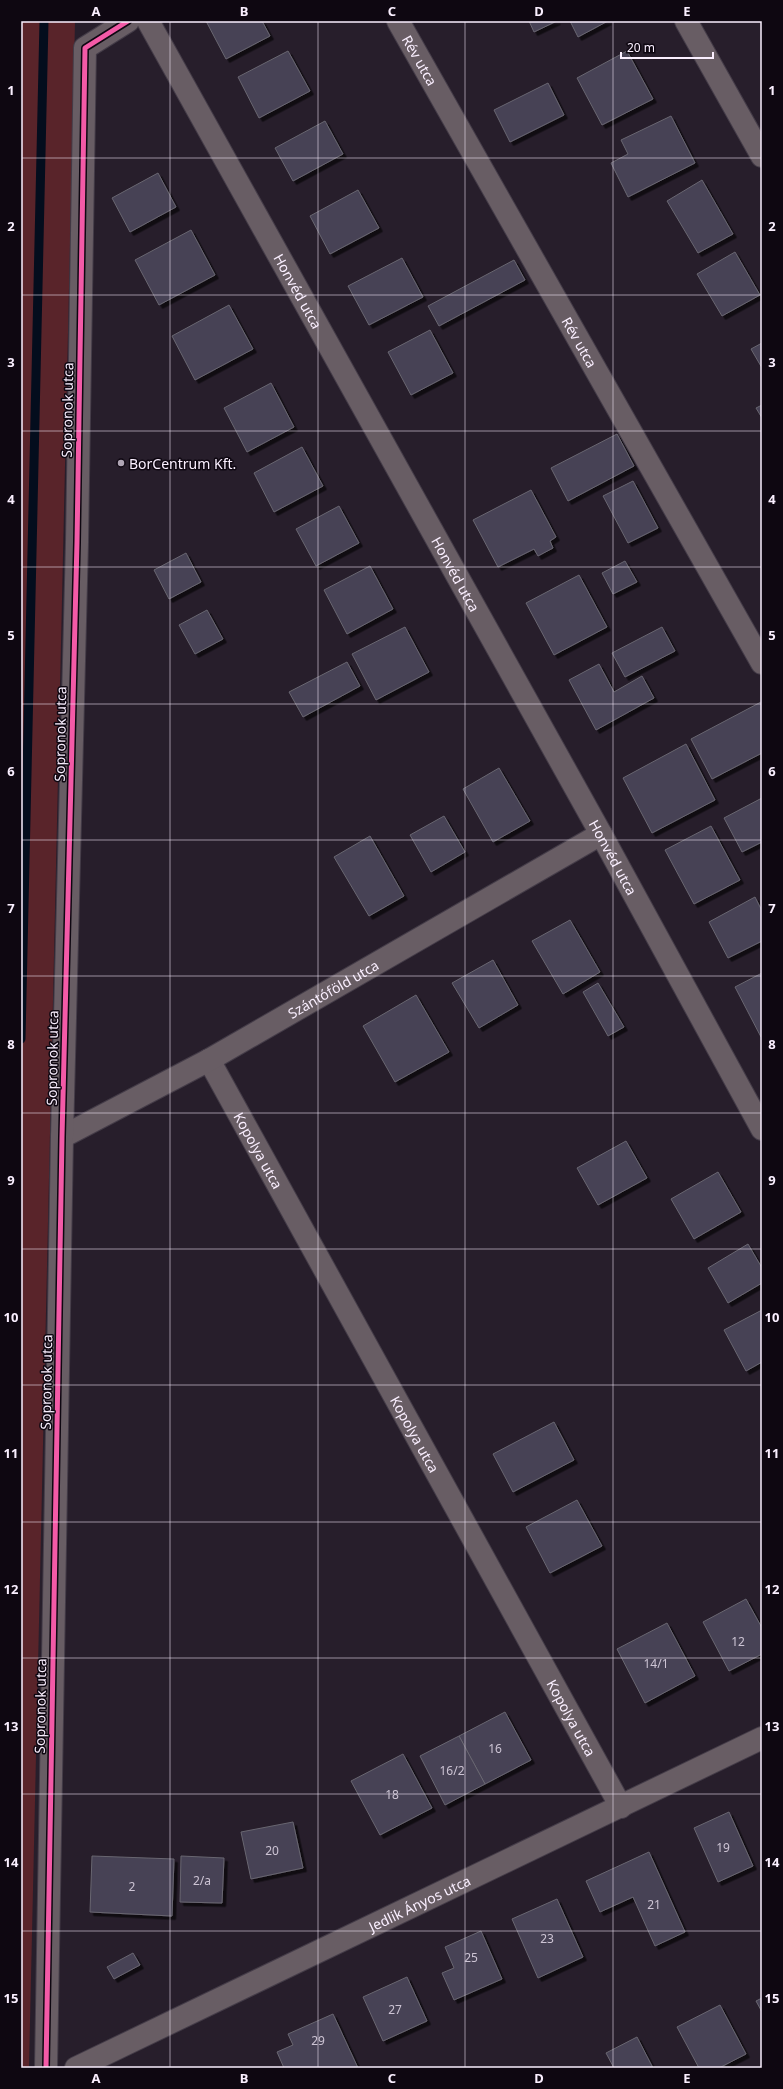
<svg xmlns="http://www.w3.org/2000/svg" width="783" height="2089" font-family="'Noto Sans',sans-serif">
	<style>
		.green { fill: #59242a }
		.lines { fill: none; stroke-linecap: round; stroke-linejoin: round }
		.stream { stroke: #040d1d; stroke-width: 9 }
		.building { fill: #464254; stroke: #696671; filter: url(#shadow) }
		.minor-casing { stroke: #443c48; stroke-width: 24 }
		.minor { stroke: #685d64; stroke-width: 22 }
		.cycleway-casing { stroke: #0e0711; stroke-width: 8 }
		.cycleway { stroke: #f35aa7; stroke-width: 5 }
		.grid { fill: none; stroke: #faefff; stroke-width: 1; stroke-opacity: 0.55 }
		.poi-dot { fill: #b0a6b5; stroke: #0e0711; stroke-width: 1.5 }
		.labels { text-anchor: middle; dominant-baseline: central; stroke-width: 3; stroke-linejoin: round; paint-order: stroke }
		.number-label { font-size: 12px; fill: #cdc4d4 }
		.street-label { font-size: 14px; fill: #faefff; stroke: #0e0711 }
		.poi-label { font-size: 14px; fill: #faefff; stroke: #0e0711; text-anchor: start }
		.neatline { fill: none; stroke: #faefff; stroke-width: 1.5 }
		.grid-label { font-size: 13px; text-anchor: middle; font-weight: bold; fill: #faefff }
	</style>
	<defs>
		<filter id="shadow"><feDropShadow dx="3.5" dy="3.5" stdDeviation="0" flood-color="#0009"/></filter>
	</defs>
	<rect width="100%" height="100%" fill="#271e2b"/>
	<path class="green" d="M21 21H75L29 2067 21 2068Z"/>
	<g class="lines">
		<path class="stream" d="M21 1039 44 21"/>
	</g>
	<g class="building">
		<path d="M206 21H262L270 36 226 59Z"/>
		<path d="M529 21H557L534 32Z"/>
		<path d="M570 21H608L578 37Z"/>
		<path d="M288 51 310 91 259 118 238 77Z"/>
		<path d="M627 51 653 99 602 125 577 78Z"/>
		<path d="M548 83 564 115 510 142 494 110Z"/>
		<path d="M671 116 695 163 628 197 611 163 628 154 621 140Z"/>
		<path d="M325 121 343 154 293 181 275 148Z"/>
		<path d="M158 173 176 207 130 232 112 198Z"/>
		<path d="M702 180 733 234 698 253 667 201Z"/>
		<path d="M358 190 379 228 330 254 310 216Z"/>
		<path d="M191 230 215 275 159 305 135 260Z"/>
		<path d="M735 252 760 295 722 316 697 274Z"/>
		<path d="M402 258 423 297 369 325 348 286Z"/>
		<path d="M514 260 525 280 439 326 428 306Z"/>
		<path d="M229 305 253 349 195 380 172 336Z"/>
		<path d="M430 330 453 373 411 395 388 352Z"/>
		<path d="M762 343V368L751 349Z"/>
		<path d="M271 383 294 427 247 452 224 408Z"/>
		<path d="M762 405V418L756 408Z"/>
		<path d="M617 434 634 466 568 501 551 468Z"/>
		<path d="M302 447 323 486 274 512 254 473Z"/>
		<path d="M633 481 658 528 628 543 603 496Z"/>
		<path d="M531 490 556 537 550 541 553 548 538 556 534 549 498 567 473 520Z"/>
		<path d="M339 506 359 543 316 566 296 529Z"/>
		<path d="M186 553 201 582 169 599 154 570Z"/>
		<path d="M625 561 637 582 613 594 602 573Z"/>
		<path d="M370 566 393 609 347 634 324 590Z"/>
		<path d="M579 575 607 627 554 655 526 603Z"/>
		<path d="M207 610 223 639 195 654 179 625Z"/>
		<path d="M405 627 429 672 376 700 352 654Z"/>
		<path d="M662 627 675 651 625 677 612 653Z"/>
		<path d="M347 662 360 686 303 717 289 692Z"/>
		<path d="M599 664 614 692 642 676 654 698 596 730 569 680Z"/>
		<path d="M761 702 762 753 712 779 691 739Z"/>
		<path d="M686 744 715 800 652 833 623 778Z"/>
		<path d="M499 768 530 821 493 842 463 789Z"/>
		<path d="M762 798V842L742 852 724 818Z"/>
		<path d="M444 816 465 852 431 872 410 835Z"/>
		<path d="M711 826 740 880 694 904 665 850Z"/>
		<path d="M370 836 404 896 369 916 334 857Z"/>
		<path d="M755 897 762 911V941L728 958 709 922Z"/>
		<path d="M570 920 600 972 563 994 532 941Z"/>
		<path d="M493 960 518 1005 479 1028 452 983Z"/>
		<path d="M762 973V1036L761 1037 735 987Z"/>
		<path d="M598 983 624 1027 608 1036 583 992Z"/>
		<path d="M416 995 449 1052 395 1082 363 1026Z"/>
		<path d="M626 1141 647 1178 598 1205 577 1168Z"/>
		<path d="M718 1172 741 1212 694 1239 671 1199Z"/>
		<path d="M748 1244 762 1268V1283L728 1303 708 1268Z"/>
		<path d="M762 1310V1362L746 1371 724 1330Z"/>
		<path d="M554 1422 574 1460 513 1492 493 1454Z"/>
		<path d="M577 1500 602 1546 550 1573 526 1527Z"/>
		<path d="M746 1599 762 1628V1654L729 1671 703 1622Z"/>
		<path d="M667 1623 695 1676 645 1703 617 1649Z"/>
		<path d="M505 1712 531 1760 485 1784 459 1736Z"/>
		<path d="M459 1736 485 1784 445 1805 420 1756Z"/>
		<path d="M403 1754 432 1808 380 1835 351 1781Z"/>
		<path d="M729 1812 753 1866 718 1882 694 1828Z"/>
		<path d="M293 1822 303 1868 251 1879 241 1832Z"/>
		<path d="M649 1852 685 1932 655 1946 633 1897 600 1912 586 1881Z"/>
		<path d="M92 1856 174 1859 172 1916 90 1912Z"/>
		<path d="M181 1856 224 1858 222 1903 180 1902Z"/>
		<path d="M557 1899 583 1957 538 1978 512 1919Z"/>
		<path d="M481 1931 502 1979 454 2000 442 1973 454 1968 445 1947Z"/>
		<path d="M133 1953 140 1965 114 1979 107 1967Z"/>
		<path d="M407 1977 427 2021 383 2041 363 1997Z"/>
		<path d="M762 1998V2012L756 2001Z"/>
		<path d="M720 2005 746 2054 719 2068H699L677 2027Z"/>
		<path d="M333 2014 358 2068H284L277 2052 293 2045 288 2034Z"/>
		<path d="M637 2037 653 2068H614L606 2053Z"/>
	</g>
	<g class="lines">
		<defs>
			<g id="minor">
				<path id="s1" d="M148 21 601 834 762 1129"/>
				<path id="s2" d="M398 21 762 663"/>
				<path d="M686 21 762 156"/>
				<path id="s3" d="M209 1060 621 1807"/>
				<path id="s4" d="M62 1137 209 1060 601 834"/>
				<path d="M46 2068 62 1137 77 542 85 48 128 21"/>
				<path id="s5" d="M76 2068 762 1738"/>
			</g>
		</defs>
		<use href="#minor" class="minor-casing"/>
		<use href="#minor" class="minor"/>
		<defs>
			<path id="cycleway" d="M46 2068 62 1137 77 542 85 48 128 21"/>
		</defs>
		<use href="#cycleway" class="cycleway-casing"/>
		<use href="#cycleway" class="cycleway"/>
	</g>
	<path class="grid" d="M170 21V2068M318 21V2068M465 21V2068M613 21V2068M21 158H762M21 295H762M21 431H762M21 567H762M21 704H762M21 840H762M21 976H762M21 1113H762M21 1249H762M21 1385H762M21 1522H762M21 1658H762M21 1794H762M21 1931H762"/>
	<circle class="poi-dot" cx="121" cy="463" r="4"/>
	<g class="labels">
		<g class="number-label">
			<text x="738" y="1641">12</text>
			<text x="656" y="1663">14/1</text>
			<text x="495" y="1748">16</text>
			<text x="452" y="1770">16/2</text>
			<text x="392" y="1794">18</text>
			<text x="723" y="1847">19</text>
			<text x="272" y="1850">20</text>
			<text x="202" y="1880">2/a</text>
			<text x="132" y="1886">2</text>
			<text x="654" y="1904">21</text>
			<text x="547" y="1938">23</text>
			<text x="471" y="1957">25</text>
			<text x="395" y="2009">27</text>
			<text x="318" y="2040">29</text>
		</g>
		<g class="street-label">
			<text stroke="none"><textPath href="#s2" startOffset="45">Rév utca</textPath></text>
			<text stroke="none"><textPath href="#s1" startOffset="309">Honvéd utca</textPath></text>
			<text stroke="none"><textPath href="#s2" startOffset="369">Rév utca</textPath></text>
			<text transform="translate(67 410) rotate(-89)">Sopronok utca</text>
			<text stroke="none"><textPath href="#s1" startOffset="633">Honvéd utca</textPath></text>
			<text transform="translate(60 734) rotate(-89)">Sopronok utca</text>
			<text stroke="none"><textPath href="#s1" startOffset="957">Honvéd utca</textPath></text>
			<text stroke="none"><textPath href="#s4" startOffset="309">Szántóföld utca</textPath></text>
			<text transform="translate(52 1058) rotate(-89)">Sopronok utca</text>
			<text stroke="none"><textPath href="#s3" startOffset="103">Kopolya utca</textPath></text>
			<text transform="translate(46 1382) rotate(-89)">Sopronok utca</text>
			<text stroke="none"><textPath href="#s3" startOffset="427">Kopolya utca</textPath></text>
			<text transform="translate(40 1706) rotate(-89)">Sopronok utca</text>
			<text stroke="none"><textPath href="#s3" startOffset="751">Kopolya utca</textPath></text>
			<text stroke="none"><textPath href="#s5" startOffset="381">Jedlik Ányos utca</textPath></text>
		</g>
		<g class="poi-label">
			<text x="129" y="463">BorCentrum Kft.</text>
		</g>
	</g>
	<rect width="783" height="2089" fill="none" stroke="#0e0711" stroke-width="44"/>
	<path d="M621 52v6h92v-6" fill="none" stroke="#faefff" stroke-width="2"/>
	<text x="627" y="52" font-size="12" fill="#faefff" stroke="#0e0711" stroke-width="3" paint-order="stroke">20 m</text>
	<rect x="22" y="22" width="739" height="2045" class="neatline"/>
	<g class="grid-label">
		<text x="96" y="16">A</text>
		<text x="244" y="16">B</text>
		<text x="392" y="16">C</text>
		<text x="539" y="16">D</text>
		<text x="687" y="16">E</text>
		<text x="11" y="95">1</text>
		<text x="772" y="95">1</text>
		<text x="11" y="231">2</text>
		<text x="772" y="231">2</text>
		<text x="11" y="367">3</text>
		<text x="772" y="367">3</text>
		<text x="11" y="504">4</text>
		<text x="772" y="504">4</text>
		<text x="11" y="640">5</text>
		<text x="772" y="640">5</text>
		<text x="11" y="776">6</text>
		<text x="772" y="776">6</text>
		<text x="11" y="913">7</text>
		<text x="772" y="913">7</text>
		<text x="11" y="1049">8</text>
		<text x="772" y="1049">8</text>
		<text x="11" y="1185">9</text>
		<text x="772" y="1185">9</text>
		<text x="11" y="1322">10</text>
		<text x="772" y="1322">10</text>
		<text x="11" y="1458">11</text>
		<text x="772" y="1458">11</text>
		<text x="11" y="1594">12</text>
		<text x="772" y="1594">12</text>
		<text x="11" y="1731">13</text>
		<text x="772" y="1731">13</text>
		<text x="11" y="1867">14</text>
		<text x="772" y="1867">14</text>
		<text x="11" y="2003">15</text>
		<text x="772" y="2003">15</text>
		<text x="96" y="2083">A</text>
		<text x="244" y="2083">B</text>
		<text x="392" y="2083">C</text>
		<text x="539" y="2083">D</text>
		<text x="687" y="2083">E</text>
	</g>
</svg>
